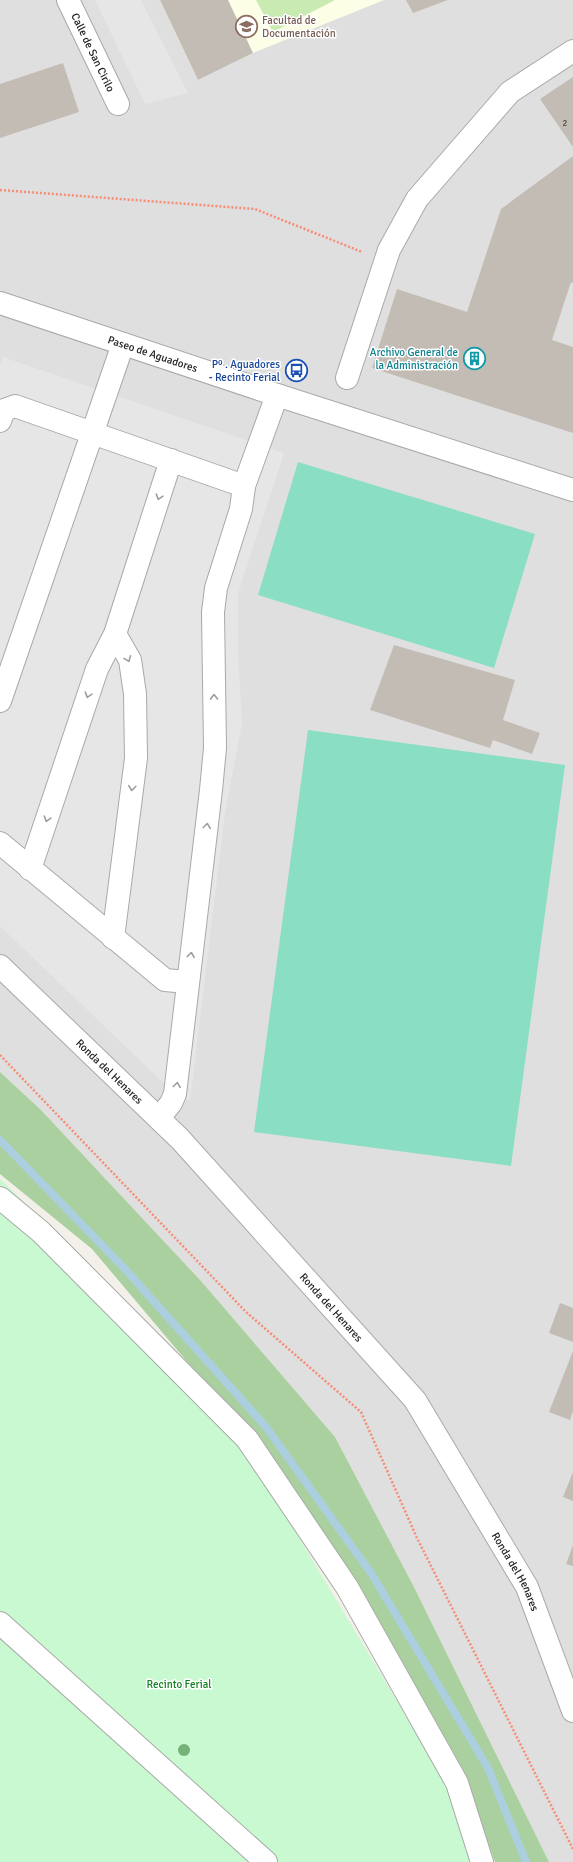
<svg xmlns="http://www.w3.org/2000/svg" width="573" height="1862" font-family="Signika,sans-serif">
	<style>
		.residential { fill: #e0dfdf }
		.education { fill: #fdfee6 }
		.grass { fill: #c9eab1 }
		.forest { fill: #aad09f }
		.park { fill: #c9f9d0 }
		.pitch { fill: #8adec3 }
		.parking { fill: #e6e6e6 }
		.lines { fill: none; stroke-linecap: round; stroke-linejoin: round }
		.stream { stroke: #abcfde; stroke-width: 8 }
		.building { fill: #c3bcb5 }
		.minor-casing { stroke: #a9a9a9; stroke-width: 24 }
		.path { stroke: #f78c75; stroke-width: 2.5; stroke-dasharray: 2 2; stroke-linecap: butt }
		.minor { stroke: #fff; stroke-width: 22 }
		.tree { fill: #75b37b }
		.oneway { stroke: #9c9c9c }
		.labels { text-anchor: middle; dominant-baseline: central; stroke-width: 3; stroke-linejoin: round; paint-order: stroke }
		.number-label { font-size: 9px; fill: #4a4847 }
		.education-label { font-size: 11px; fill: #785e54; stroke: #fff; text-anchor: start }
		.street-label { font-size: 11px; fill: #222; stroke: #fff }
		.culture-label { font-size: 11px; fill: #0d838f; stroke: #fff; text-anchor: end }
		.transit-label { font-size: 11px; fill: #164399; stroke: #fff; text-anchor: end }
		.park-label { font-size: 11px; fill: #0f8121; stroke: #fff }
	</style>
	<rect width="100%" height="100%" fill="#f2f0e9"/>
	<path class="residential" d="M0 0H573V1862H549L414 1587 335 1437 201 1281 41 1110 0 1072Z"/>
	<path class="education" d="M160 0H384L253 53 198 80Z"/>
	<path class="grass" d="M256 0H335L273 32Z"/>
	<path class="forest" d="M0 1072 41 1110 201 1281 335 1437 414 1587 549 1862H495L465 1780 253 1440 92 1249 0 1174Z"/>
	<path class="park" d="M0 1179 47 1224 242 1443 448 1786 481 1862H0Z"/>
	<g class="pitch">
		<path d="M298 462 535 534 494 668 258 595Z"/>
		<path d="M308 730 565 765 511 1166 254 1132Z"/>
	</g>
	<g class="parking">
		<path d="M95 0H141L188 93 145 104Z"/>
		<path d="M3 357 284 453 238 594V653L242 723 225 813 190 1101 175 1094 0 926V365Z"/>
	</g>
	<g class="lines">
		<path class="stream" d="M0 1140 125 1269 266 1427 371 1573 488 1768 526 1862"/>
	</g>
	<g class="building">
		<path d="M160 0H228L253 53 198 80Z"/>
		<path d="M406 0H448L413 13Z"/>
		<path d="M63 63 79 112 0 138V84Z"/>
		<path d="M573 77V147L540 99Z"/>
		<path d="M573 156V283L571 282 552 340 573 347V433L372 368 397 289 467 312 501 209Z"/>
		<path d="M394 645 515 680 503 720 540 733 532 754 493 740 490 748 370 710Z"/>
		<path d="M560 1303 573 1308V1342L549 1333Z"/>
		<path d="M573 1351V1411L570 1420 549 1412Z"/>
		<path d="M573 1472V1501L563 1497Z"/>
		<path d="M573 1545V1566L566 1564Z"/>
	</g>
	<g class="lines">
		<defs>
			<g id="minor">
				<path id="s1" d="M68 0 118 104"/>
				<path id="s2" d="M0 303 277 395 573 490"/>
				<path d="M347 378 389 250 417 199 510 92 573 51"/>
				<path d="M0 421 4 410 15 406 244 486"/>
				<path d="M0 701 123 344"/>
				<path d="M0 843 165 980 188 982"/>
				<path d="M30 869 97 669 115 634"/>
				<path d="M113 938 136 758 135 694 130 660 115 634 171 460"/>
				<path id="s3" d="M0 966 180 1139 415 1400 527 1587 573 1711"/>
				<path d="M159 1118 171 1103 175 1094 211 790 215 748 213 612 216 588 241 509 244 486 277 395"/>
				<path d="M0 1198 41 1232 247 1439 347 1587 457 1783 482 1862"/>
				<path d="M0 1623 266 1862"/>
			</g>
		</defs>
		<use href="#minor" class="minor-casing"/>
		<g class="path">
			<path d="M0 190 255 209 362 252"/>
			<path d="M0 1055 246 1312 361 1412 417 1538 573 1849"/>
		</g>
		<use href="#minor" class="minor"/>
	</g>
	<circle class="tree" cx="184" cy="1750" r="6"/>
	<defs><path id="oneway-chevron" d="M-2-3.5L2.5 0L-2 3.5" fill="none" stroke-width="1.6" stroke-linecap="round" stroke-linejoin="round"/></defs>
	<g class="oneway">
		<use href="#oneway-chevron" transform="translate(159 497) rotate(108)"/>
		<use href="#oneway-chevron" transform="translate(128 659) rotate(69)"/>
		<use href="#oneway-chevron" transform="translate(88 695) rotate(108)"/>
		<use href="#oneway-chevron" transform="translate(214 697) rotate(-91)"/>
		<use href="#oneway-chevron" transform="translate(132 788) rotate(97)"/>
		<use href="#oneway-chevron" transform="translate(47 819) rotate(108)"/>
		<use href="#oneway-chevron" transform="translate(207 826) rotate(-83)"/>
		<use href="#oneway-chevron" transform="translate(191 955) rotate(-83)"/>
		<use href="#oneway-chevron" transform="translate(177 1085) rotate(-82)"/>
	</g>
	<defs>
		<symbol id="university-ring" viewBox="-11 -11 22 22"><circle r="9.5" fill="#fff" stroke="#8d6e63" stroke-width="1.5"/><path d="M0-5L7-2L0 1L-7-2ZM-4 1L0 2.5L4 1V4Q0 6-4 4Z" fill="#8d6e63"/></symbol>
		<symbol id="building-ring" viewBox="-11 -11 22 22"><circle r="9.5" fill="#fff" stroke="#0f9aa8" stroke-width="1.5"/><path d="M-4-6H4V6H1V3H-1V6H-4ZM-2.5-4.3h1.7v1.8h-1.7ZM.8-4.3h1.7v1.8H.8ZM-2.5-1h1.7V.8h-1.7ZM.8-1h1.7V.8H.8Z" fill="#0f9aa8"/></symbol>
		<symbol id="bus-ring" viewBox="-11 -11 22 22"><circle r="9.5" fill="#fff" stroke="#1a4fb4" stroke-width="1.5"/><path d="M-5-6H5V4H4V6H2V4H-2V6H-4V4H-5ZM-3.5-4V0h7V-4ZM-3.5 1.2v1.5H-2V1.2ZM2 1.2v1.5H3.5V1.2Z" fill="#1a4fb4"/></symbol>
	</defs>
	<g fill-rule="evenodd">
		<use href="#university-ring" x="234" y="14" width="25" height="25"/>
		<use href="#building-ring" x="462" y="346" width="25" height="25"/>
		<use href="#bus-ring" x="284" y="358" width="25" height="25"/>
	</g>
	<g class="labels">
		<g class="number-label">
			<text x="565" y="123">2</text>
		</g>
		<g class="education-label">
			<text x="262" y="20">Facultad de<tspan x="262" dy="13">Documentación</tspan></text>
		</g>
		<g class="street-label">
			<text stroke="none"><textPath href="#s1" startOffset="58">Calle de San Cirilo</textPath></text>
			<text stroke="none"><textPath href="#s2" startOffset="161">Paseo de Aguadores</textPath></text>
			<text stroke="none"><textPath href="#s3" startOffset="152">Ronda del Henares</textPath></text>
			<text stroke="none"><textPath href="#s3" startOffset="476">Ronda del Henares</textPath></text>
			<text stroke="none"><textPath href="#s3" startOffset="800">Ronda del Henares</textPath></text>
		</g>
		<g class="culture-label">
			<text x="458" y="352">Archivo General de<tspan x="458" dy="13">la Administración</tspan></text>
		</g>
		<g class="transit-label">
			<text x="280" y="364">Pº . Aguadores<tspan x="280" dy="13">- Recinto Ferial</tspan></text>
		</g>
		<g class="park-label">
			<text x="179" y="1684">Recinto Ferial</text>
		</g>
	</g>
</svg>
